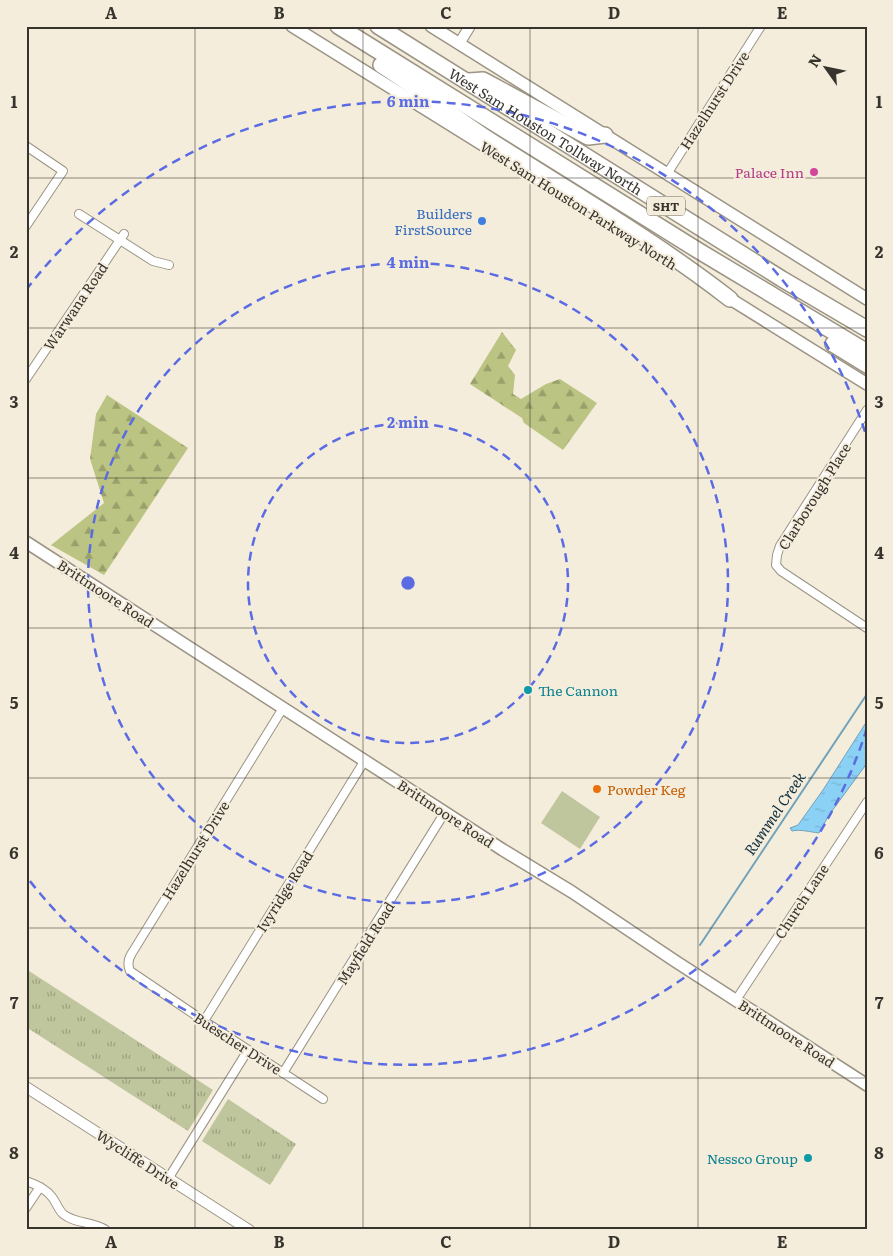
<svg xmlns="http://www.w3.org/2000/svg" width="893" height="1256" font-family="Literata,serif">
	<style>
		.grass { fill: url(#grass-tufts) }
		.forest { fill: url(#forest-firs) }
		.park { fill: #bfc59d }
		.water { fill: url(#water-ripples); stroke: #71a2b9 }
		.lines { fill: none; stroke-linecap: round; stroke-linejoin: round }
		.stream { stroke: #71a2b9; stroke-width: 2 }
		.minor-casing { stroke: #9b9484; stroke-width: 10 }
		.tertiary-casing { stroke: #9b9484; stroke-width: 12 }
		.secondary-casing { stroke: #9b9484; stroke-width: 14 }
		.motorway-casing { stroke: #9b9484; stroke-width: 18 }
		.minor { stroke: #fff; stroke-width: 8 }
		.tertiary { stroke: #fff; stroke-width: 10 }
		.secondary { stroke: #fff; stroke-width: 11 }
		.motorway { stroke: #fff; stroke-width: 15 }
		.grid { fill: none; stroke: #37342e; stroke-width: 1; stroke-opacity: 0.55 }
		.ring { fill: none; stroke: #5b6ce3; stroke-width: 2.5; stroke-dasharray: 9 6 }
		.hotel-dot { fill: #d1479c; stroke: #f5eddc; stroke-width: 2 }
		.shop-dot { fill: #3f7fe0; stroke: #f5eddc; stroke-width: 2 }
		.culture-dot { fill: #0f9aa8; stroke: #f5eddc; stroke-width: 2 }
		.food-dot { fill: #e8710a; stroke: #f5eddc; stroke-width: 2 }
		.labels { text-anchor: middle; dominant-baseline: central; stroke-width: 4; stroke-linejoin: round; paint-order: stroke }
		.shield { fill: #f5eddc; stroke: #706c62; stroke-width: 1 }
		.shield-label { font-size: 12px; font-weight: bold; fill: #37342e }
		.street-label { font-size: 14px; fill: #37342e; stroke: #f5eddc }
		.hotel-label { font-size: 14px; fill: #b23c85; stroke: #f5eddc; text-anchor: end }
		.shop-label { font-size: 14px; fill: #366cbe; stroke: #f5eddc; text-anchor: end }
		.culture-label { font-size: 14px; fill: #0d838f; stroke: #f5eddc; text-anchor: start }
		.food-label { font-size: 14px; fill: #c56008; stroke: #f5eddc; text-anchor: start }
		.water-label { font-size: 15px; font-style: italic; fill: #0f303f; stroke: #f5eddc }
		.centre { fill: #5b6ce3; stroke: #f5eddc; stroke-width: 2.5 }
		.ring-label { font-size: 15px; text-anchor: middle; font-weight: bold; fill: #5b6ce3; stroke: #f5eddc; stroke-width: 4; stroke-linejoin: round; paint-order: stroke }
		.neatline { fill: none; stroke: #37342e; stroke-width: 2 }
		.grid-label { font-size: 16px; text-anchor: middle; font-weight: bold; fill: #37342e }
	</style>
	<defs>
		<pattern id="grass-tufts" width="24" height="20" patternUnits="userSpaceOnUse" patternTransform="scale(1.25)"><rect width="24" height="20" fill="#bfc59d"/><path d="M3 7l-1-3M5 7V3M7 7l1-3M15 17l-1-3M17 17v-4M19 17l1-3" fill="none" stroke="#9ca180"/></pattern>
		<pattern id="forest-firs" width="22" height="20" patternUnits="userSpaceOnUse" patternTransform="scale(1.25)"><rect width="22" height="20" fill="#bbc482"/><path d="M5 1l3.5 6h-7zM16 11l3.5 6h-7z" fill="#99a06b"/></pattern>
		<pattern id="water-ripples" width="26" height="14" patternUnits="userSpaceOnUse" patternTransform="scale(1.25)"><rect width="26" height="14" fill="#8ad1f5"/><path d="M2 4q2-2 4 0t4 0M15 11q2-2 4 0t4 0" fill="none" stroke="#78b4d2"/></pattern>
	</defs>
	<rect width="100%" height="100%" fill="#f5eddc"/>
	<g class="grass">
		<path d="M26 969 213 1090 188 1131 26 1027Z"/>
		<path d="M228 1099 296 1144 270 1185 202 1141Z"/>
	</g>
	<g class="forest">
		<path d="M502 332 516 350 508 366 515 375 513 394 521 399 546 384 560 379 597 403 563 450 524 423 522 418 470 384Z"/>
		<path d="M107 395 188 448 104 575 51 545 104 503 90 459 96 414Z"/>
	</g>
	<path class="park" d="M562 791 600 817 580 849 541 823Z"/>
	<path class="water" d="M867 721V762L865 766 829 815 819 833C810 832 800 829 792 831L790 828 798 825 823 790Z"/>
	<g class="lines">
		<path class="stream" d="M700 945 867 694"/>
		<defs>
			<g id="minor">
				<path d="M26 146 63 171 26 226"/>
				<path d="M667 174 761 26"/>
				<path d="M79 214 153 261 169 265"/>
				<path d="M26 379 124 234"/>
				<path d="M867 410 780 546 777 555 776 565 781 571 867 628"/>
				<path d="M283 708 132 953C128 959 127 964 130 971L204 1021 323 1099"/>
				<path d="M736 1000 867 802"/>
				<path d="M204 1021 365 760"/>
				<path d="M283 1073 445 812"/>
				<path d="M168 1179 248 1050"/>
				<path d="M26 1181C35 1184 46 1189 52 1197 56 1202 58 1209 63 1214 75 1224 93 1221 106 1230"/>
				<path d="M26 1208 40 1187"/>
			</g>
			<g id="tertiary">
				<path d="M459 44 470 26"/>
				<path d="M26 1087 249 1230"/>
			</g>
			<g id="secondary">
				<path d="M292 26 581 206"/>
				<path d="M431 26 867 299"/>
				<path d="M724 295 867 384"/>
				<path d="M26 542 503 850 572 892 675 961 867 1085"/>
			</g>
			<g id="motorway">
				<path d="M338 26 699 251 867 352"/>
				<path id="s1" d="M378 26 782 279 867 329"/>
				<path d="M381 65C418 89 452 115 488 139 569 191 653 239 730 299"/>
				<path d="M469 81 483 80 588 137 605 135"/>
				<path d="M833 344 867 365"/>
			</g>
		</defs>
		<use href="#minor" class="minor-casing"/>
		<use href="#tertiary" class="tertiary-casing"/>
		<use href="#secondary" class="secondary-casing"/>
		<use href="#motorway" class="motorway-casing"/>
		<use href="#minor" class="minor"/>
		<use href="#tertiary" class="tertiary"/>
		<use href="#secondary" class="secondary"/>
		<use href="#motorway" class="motorway"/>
	</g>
	<path class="grid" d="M195 26V1230M363 26V1230M530 26V1230M698 26V1230M26 178H867M26 328H867M26 478H867M26 628H867M26 778H867M26 928H867M26 1078H867"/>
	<g class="ring">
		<circle cx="408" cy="583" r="160"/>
		<circle cx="408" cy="583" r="320"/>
		<path d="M867 728A481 481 0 0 1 26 876M26 290A481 481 0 0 1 867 438"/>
	</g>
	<circle class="hotel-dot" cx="814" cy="172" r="5"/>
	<circle class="shop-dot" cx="482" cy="221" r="5"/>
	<g class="culture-dot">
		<circle cx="528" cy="690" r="5"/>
		<circle cx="808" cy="1158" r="5"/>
	</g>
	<circle class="food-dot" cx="597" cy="789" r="5"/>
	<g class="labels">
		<rect class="shield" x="647" y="196.5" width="38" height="19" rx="4"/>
		<g class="shield-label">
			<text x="666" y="206">SHT</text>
		</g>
		<g class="street-label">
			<text transform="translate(714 100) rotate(-57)">Hazelhurst Drive</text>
			<text stroke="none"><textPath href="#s1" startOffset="198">West Sam Houston Tollway North</textPath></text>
			<text transform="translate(579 205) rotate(32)">West Sam Houston Parkway North</text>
			<text transform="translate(75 306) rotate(-56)">Warwana Road</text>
			<text transform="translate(814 496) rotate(-58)">Clarborough Place</text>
			<text transform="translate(106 593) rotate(33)">Brittmoore Road</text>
			<text transform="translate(446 813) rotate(33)">Brittmoore Road</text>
			<text transform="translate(195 850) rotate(-58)">Hazelhurst Drive</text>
			<text transform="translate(284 891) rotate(-58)">Ivyridge Road</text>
			<text transform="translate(801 901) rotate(-57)">Church Lane</text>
			<text transform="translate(365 943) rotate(-58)">Mayfield Road</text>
			<text transform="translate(787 1033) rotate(33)">Brittmoore Road</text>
			<text transform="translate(238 1043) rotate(33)">Buescher Drive</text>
			<text transform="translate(138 1159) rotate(33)">Wycliffe Drive</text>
		</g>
		<g class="hotel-label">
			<text x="804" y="172">Palace Inn</text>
		</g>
		<g class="shop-label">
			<text x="472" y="213">Builders<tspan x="472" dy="16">FirstSource</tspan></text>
		</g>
		<g class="culture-label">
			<text x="538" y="690">The Cannon</text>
			<text x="798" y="1158" text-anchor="end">Nessco Group</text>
		</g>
		<g class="food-label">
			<text x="607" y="789">Powder Keg</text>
		</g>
		<g class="water-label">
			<text transform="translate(774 813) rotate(-56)">Rummel Creek</text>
		</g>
	</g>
	<circle cx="408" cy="583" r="8" class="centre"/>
	<g class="ring-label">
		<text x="408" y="107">6 min</text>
		<text x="408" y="268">4 min</text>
		<text x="408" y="428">2 min</text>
	</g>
	<rect width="893" height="1256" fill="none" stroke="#f5eddc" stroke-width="55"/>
	<g transform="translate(826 68) rotate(303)" stroke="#f5eddc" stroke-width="4" paint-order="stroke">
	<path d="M0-4L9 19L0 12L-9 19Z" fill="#37342e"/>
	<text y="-8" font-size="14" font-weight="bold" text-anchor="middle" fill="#37342e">N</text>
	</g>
	<rect x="28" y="28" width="838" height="1200" class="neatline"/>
	<g class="grid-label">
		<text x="111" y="19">A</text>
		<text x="279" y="19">B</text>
		<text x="446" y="19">C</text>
		<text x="614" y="19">D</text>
		<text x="782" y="19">E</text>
		<text x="14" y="108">1</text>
		<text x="879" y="108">1</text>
		<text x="14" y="258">2</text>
		<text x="879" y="258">2</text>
		<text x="14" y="408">3</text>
		<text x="879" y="408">3</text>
		<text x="14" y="559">4</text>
		<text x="879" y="559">4</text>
		<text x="14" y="709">5</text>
		<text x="879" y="709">5</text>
		<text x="14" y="859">6</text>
		<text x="879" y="859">6</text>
		<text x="14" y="1009">7</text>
		<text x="879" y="1009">7</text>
		<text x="14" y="1159">8</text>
		<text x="879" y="1159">8</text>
		<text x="111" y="1248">A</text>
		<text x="279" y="1248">B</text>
		<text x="446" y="1248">C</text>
		<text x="614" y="1248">D</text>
		<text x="782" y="1248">E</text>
	</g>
</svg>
